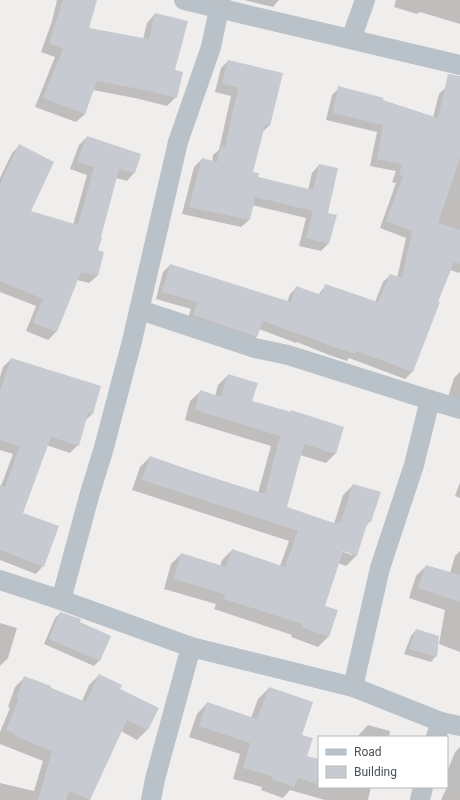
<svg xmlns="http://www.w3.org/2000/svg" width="460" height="800" font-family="Roboto,sans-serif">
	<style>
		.shadow { fill: #0003; fill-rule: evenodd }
		.building { fill: #c7cad0 }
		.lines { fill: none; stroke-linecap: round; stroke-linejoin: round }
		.minor { stroke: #bac2c9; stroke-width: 20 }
	</style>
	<rect width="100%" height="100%" fill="#f0eded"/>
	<g class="shadow">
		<path d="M57 0H96L88 29 143 39 147 23 155 14 174 71 176 97 167 106 135 98 93 90 85 114 76 122 35 107 55 57 41 52 52 21Z"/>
		<path d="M244 0H279L273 7Z"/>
		<path d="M396 0H460V24L420 12 417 14 394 7Z"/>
		<path d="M228 61 269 126 262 132 252 173 257 177 308 190 312 173 319 165 327 214 328 244 321 251 299 246 306 218 252 205 249 220 241 227 182 214 194 167 202 159 212 162 213 155 219 150 231 96 215 92 221 68Z"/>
		<path d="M446 87 460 90V272L459 273 450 270 437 302 438 303 412 372 405 379 349 358 347 361 329 355 297 342 296 343 259 329 257 336 249 343 186 322 191 309 156 299 163 272 170 265 287 302 290 294 297 287 318 295 326 285 375 302 383 282 390 275 397 278 406 238 380 228 396 183 392 182 396 171 370 166 377 132 326 120 332 95 339 88 433 117 439 94Z"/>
		<path d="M87 137 139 155 134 173 127 181 116 178 97 251 103 253 97 276 89 283 77 280 56 332 48 340 26 331 36 306 0 292V178L12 153 20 145 29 211 73 225 87 175 70 169 79 145Z"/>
		<path d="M11 359 100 386 92 414 85 421 78 445 70 453 46 445 22 513 43 566 36 574 0 560V486H1L13 454 0 450V377L3 367Z"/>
		<path d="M460 372V401L448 397 454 378Z"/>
		<path d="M228 375 251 402 336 453 326 463 300 455 286 507 334 524 343 495 353 485 370 521 366 526 356 556 346 566 338 563 324 606 337 611 328 637 318 647 291 637 292 635 214 609 216 604 164 589 171 564 181 554 220 566 222 560 232 550 280 566 289 541 132 490 140 467 150 457 258 493 271 446 185 420 190 401 201 391 215 396 218 385ZM339 549 352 553V555L338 550Z"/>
		<path d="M460 482V498L455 496Z"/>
		<path d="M460 551V652L439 644 445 610 409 598 416 576 426 566 450 573 455 556Z"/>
		<path d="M60 613 100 660 94 666 44 644 55 618Z"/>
		<path d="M0 623 17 628 8 658 0 666Z"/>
		<path d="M416 630 436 656 431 662 404 654 411 636Z"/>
		<path d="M99 675 118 689 147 730 137 740 121 731 89 800H0V783L34 791 43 761 0 744V732L10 708 8 707 15 687 25 677 82 701 89 685Z"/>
		<path d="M269 688 301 735 306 757 319 760V787H371L368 800H325L290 790 283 798 261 790 262 787 233 779 240 754 189 737 197 714 207 703 251 718 258 699Z"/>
		<path d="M368 725 390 731 389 737H357Z"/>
		<path d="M460 747V800H441L447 787V772L455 752Z"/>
	</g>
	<g class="building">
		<path d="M63 0H97L89 28 149 39 155 13 188 21 175 70 183 72 177 98 144 90 97 81 85 114 43 98 63 49 49 43Z"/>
		<path d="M228 60 283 73 270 126 265 125 253 172 259 173 258 177 313 190 319 164 338 168 328 213 337 215 329 244 306 238 313 211 255 197 250 220 189 207 202 158 217 162 221 146 225 147 238 88 222 84Z"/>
		<path d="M448 74 460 76V158L438 223 460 230V264L454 262 438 302H440L413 372 356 351 355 354 336 348 304 335V336L263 321 257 337 193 315 197 302 162 292 170 264 291 302 296 286 321 295 325 284 378 302 390 274 402 278 412 231 386 221 403 176 399 175 402 164 377 159 383 125 333 113 338 86 384 98 383 100 438 118Z"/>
		<path d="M87 136 141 154 135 173 119 169 101 237 102 238 98 250 104 252 98 276 81 272 57 332 33 323 43 299 0 281V184L19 144 54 162 31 211 78 225 94 167 77 162Z"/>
		<path d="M11 358 101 386 93 414 88 413 79 446 51 437 23 513 59 526 44 567 0 550V485L5 487 20 446 0 440V391Z"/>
		<path d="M228 374 258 383 252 401 291 412V410L344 427 336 454 304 444 287 507 337 524 339 521H341L353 484 381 492 371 522 368 521 357 556 343 551 325 606 338 610 329 637 301 627 302 624 224 599 225 594 174 579 181 553 226 567 232 549 285 567 298 531 142 480 150 456 195 472 265 494 280 436 195 410 200 390 221 397Z"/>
		<path d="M426 565 460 575V602L418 588Z"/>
		<path d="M60 612 81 619 80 622 111 636 100 661 49 639Z"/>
		<path d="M416 629 439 636 437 657 409 649Z"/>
		<path d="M99 674 122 685 120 689 159 708 148 730 127 720 90 800 69 791 66 800H38L52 751 15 736V734L6 730 19 698 17 697 24 676 51 686V688L86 702Z"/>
		<path d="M269 687 313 702 302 735 313 738 307 756 319 759V785L298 778 294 787 271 779 272 776 243 768 250 743 199 726 207 702 257 719Z"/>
	</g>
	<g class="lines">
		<g class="minor">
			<path d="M184 0 460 65"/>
			<path d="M351 39 365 0"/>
			<path d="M140 310 255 348 288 355 430 400 414 465 380 568 353 687"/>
			<path d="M430 400 460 409"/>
			<path d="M0 580 61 600 191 647 353 687 441 722"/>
			<path d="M61 600 90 493 103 451 132 341 178 142 211 47 221 0"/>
			<path d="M436 737 441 722 460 726"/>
			<path d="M151 800 155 779 191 647"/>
			<path d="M420 800 423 787"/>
		</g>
	</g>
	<rect x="318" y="736" width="130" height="52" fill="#ffffff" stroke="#b5b9bd"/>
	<rect x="326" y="749" width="20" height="6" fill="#bac2c9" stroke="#b5b9bd"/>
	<text x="354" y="756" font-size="12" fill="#475159">Road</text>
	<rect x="326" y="766" width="20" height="12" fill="#c7cad0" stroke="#b5b9bd"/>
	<text x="354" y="776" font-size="12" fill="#475159">Building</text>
</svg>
